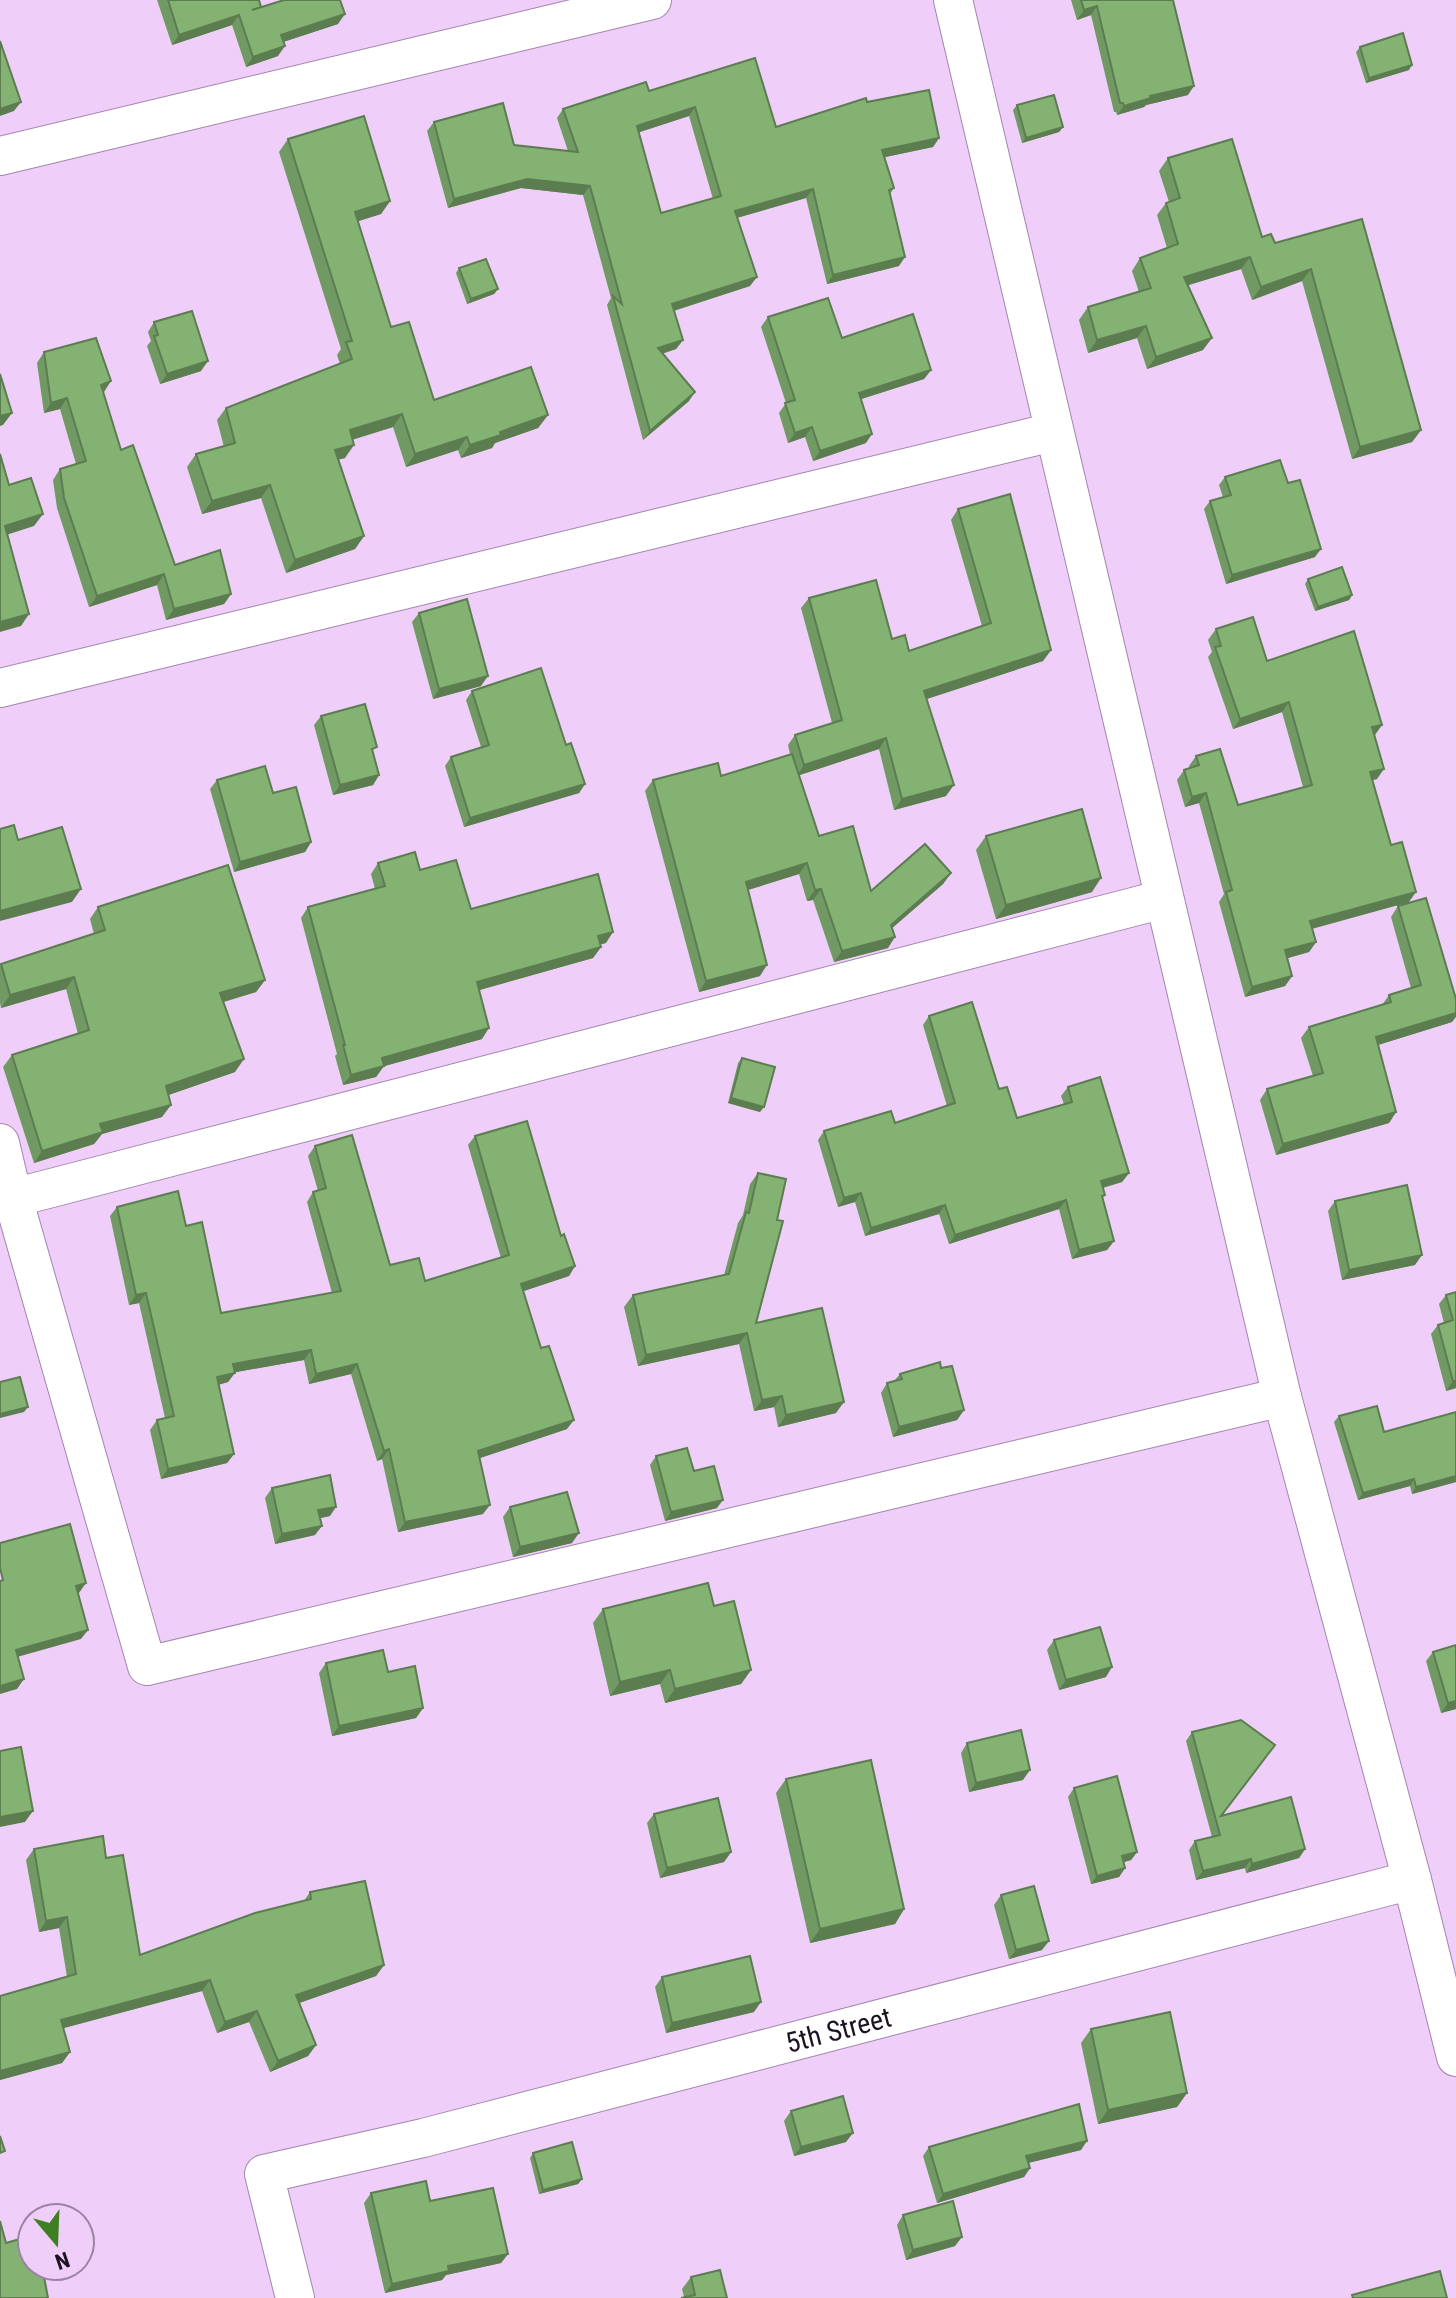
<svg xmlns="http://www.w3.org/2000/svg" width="1456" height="2298" font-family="'Roboto Condensed',sans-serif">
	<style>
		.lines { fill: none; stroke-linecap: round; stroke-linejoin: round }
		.minor-casing { stroke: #a385ac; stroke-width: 40 }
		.minor { stroke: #fff; stroke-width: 38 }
		.wall { fill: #719963; fill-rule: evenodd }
		.shaded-wall { fill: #5c7d50 }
		.building { fill: #83b273; stroke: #5c7d50; stroke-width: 2; fill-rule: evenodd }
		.labels { text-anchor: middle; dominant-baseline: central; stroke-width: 6; stroke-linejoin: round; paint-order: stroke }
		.street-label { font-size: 28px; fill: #1d1221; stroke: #efcffa }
	</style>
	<rect width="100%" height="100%" fill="#efcffa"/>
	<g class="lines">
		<defs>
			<g id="minor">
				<path d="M953 0 1282 1397 1412 1880 1456 2057"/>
				<path d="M0 156 652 0"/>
				<path d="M0 688 1053 432"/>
				<path d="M0 1143 13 1198 147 1666 1282 1397"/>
				<path d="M13 1198 1164 899"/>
				<path id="s1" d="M295 2298 264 2174 423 2138 1412 1880"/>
			</g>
		</defs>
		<use href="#minor" class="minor-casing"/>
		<use href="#minor" class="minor"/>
	</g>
	<g class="wall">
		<path d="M157 0H259L261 7 338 24 283 42 278 56 246 67 232 25 172 45Z"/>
		<path d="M1071 0H1173L1188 95 1146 105 1144 107 1117 115 1116 112H1114L1091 15 1077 20Z"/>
		<path d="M1360 47 1409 70 1366 83 1356 52Z"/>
		<path d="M649 91 776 127 867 102 939 138 933 147 885 157 894 188 890 194 899 266 827 284 806 198 737 218 750 286 674 311 683 340 676 349 662 354 689 401 643 440 607 305 611 298 583 195 521 188 448 208 427 131 434 122 514 145 568 151 557 118 563 109ZM689 116 713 199 661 213 639 132Z"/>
		<path d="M1017 105 1063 127 1059 132 1022 143 1013 110Z"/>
		<path d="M288 139 390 201 381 214 358 221 391 327 434 400 548 415 538 428 495 443 492 448 461 458 458 450 406 467 393 427 352 440 345 458 339 459 364 536 355 549 286 573 261 498 202 514 187 467 196 454 224 447 217 420 226 408 340 364 337 355 341 349 279 152Z"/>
		<path d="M1168 158 1262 237 1275 243 1362 219 1421 430 1412 442 1352 459 1302 281 1252 300 1241 269 1188 285 1203 350 1147 369 1137 338 1088 353 1079 320 1088 307 1139 292 1132 271 1140 258 1167 248 1157 215 1166 203 1169 202 1159 171Z"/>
		<path d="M459 268 498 289 494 294 467 304 456 273Z"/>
		<path d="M768 317 842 338 931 370 924 379 861 399 866 443 813 461 805 437 788 443 779 413 786 403 761 327Z"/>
		<path d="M154 322 201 371 160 384 147 346 151 341 148 332Z"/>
		<path d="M44 352 103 392 121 450 175 565 231 594 224 604 166 620 157 585 89 607 57 508 53 480 60 469 76 464 60 409 44 413 37 363Z"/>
		<path d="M1225 477 1315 557 1226 584 1204 509 1210 501 1223 497 1219 485Z"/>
		<path d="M958 509 1051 650 1043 661 927 699 946 796 894 810 879 749 799 775 819 836 871 891 951 873 943 884 892 928 888 948 834 962 813 900 807 901 799 874 748 890 760 976 699 992 645 791 653 780 721 776 790 754 788 745 795 735 832 723 801 608 809 598 892 639 909 651 982 626 951 520Z"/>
		<path d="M1308 579 1352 595 1349 600 1315 611 1305 584Z"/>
		<path d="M419 613 481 686 433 699 412 622Z"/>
		<path d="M1216 629 1267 661 1374 735 1377 779 1372 780 1409 902 1312 929 1316 942 1309 952 1287 958 1292 976 1285 986 1245 997 1219 902 1224 894 1199 803 1185 807 1177 780 1184 770 1190 768 1189 766 1196 756 1238 805 1303 787 1282 712 1233 729 1208 657 1212 652 1208 640Z"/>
		<path d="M472 691 566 745 585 784 579 793 464 827 445 766 451 757 481 747 466 700Z"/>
		<path d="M321 716 373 753 379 775 373 785 333 795 314 725Z"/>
		<path d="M217 780 273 793 311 842 305 852 234 872 210 789Z"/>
		<path d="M986 836 1092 892 996 919 976 850Z"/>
		<path d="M378 863 420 870 471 909 606 943 600 944 601 947 593 958 479 990 482 1039 384 1066 376 1077 343 1085 335 1056 337 1054 301 918 308 907 375 889 371 874Z"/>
		<path d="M1398 906 1452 1022 1378 1045 1396 1112 1389 1123 1276 1155 1260 1100 1267 1089 1313 1076 1301 1038 1309 1027 1382 1005 1389 995 1411 988 1391 917Z"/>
		<path d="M98 907 265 980 256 992 224 1002 235 1072 168 1095 162 1117 102 1134 94 1144 34 1163 3 1067 12 1055 78 1034 66 989 1 1008 0 1003V966L1 964 94 934 90 919Z"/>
		<path d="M929 1016 999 1089 1017 1118 1064 1104 1061 1096 1068 1087 1129 1173 1122 1182 1103 1188 1105 1195 1102 1198 1114 1241 1107 1250 1072 1259 1059 1209 949 1244 939 1214 865 1236 855 1202 838 1207 818 1140 824 1131 895 1123 947 1106 923 1025Z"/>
		<path d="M742 1058 760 1112 728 1103 738 1063Z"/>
		<path d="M475 1136 561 1236 575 1266 569 1276 523 1291 567 1429 480 1458 483 1514 398 1532 382 1459 377 1461 351 1374 309 1384 304 1360 235 1372 228 1382 218 1385 234 1454 227 1463 161 1479 150 1430 157 1420 165 1418 139 1303 129 1305 110 1216 117 1207 186 1226 221 1313 332 1293 307 1202 313 1192 318 1191 308 1156 315 1146 390 1265 425 1281 501 1258 468 1145Z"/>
		<path d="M758 1173 777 1220 756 1323 836 1413 778 1427 774 1407 754 1411 739 1344 638 1366 624 1307 633 1295 724 1275 738 1223 743 1215 750 1184Z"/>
		<path d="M1335 1201 1415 1265 1342 1280 1328 1211Z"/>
		<path d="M1456 1292V1388L1446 1391 1431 1334 1438 1325 1444 1323 1439 1304 1446 1295Z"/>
		<path d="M941 1368 964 1410 957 1420 893 1437 881 1393 887 1383 894 1381 900 1374Z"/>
		<path d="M1339 1416 1384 1432 1456 1482 1412 1494 1410 1486 1358 1500 1334 1422Z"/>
		<path d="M656 1456 694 1471 717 1508 665 1521 650 1465Z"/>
		<path d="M272 1488 330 1516 320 1518 315 1535 275 1544 265 1498Z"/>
		<path d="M510 1507 572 1543 513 1557 503 1517Z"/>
		<path d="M714 1606 751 1670 741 1684 665 1703 660 1684 610 1696 593 1623 603 1609Z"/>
		<path d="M1054 1640 1106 1677 1059 1690 1047 1650Z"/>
		<path d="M1456 1645V1709L1441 1713 1426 1661 1433 1652Z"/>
		<path d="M326 1663 388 1672 423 1708 416 1718 332 1736 319 1673Z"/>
		<path d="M1192 1732 1222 1815 1305 1849 1299 1858 1246 1873 1245 1868 1196 1880 1189 1850 1195 1841 1212 1837 1186 1741Z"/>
		<path d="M967 1743 1023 1780 969 1792 961 1753Z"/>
		<path d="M786 1779 904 1909 895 1924 810 1943 776 1793Z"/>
		<path d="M1074 1788 1137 1852 1131 1860 1123 1862 1125 1868 1119 1877 1091 1884 1068 1797Z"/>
		<path d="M654 1814 731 1852 724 1862 660 1878 647 1823Z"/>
		<path d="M103 1836 106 1858 123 1855 140 1955 255 1913 304 1901 310 1892 365 1881 384 1965 376 1976 299 2003 316 2045 308 2056 270 2072 249 2022 217 2033 202 1991 63 2028 70 2052 62 2063 0 2080V1996L67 1977 59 1928 39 1932 26 1860 34 1849Z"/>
		<path d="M1001 1895 1042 1950 1009 1959 994 1905Z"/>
		<path d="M662 1977 754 2012 666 2033 655 1987Z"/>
		<path d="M1091 2029 1187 2093 1177 2107 1098 2124 1081 2043Z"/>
		<path d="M791 2111 846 2142 794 2156 784 2121Z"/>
		<path d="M929 2147 1081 2150 1028 2163 1030 2168 1024 2177 937 2203 923 2156Z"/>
		<path d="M533 2153 582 2179 578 2184 539 2194 530 2158Z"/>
		<path d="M371 2193 430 2201 508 2254 501 2263 446 2275 442 2280 385 2293 364 2203Z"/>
		<path d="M903 2215 955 2246 906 2260 897 2225Z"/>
		<path d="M691 2277 727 2298 684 2297 682 2289Z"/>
	</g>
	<g class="shaded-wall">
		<path d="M1097 6 1091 15 1077 20 1084 10Z"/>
		<path d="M345 14 338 24 274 45 281 35Z"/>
		<path d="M239 15 232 25 172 45 179 35Z"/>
		<path d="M285 46 278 56 246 67 253 57Z"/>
		<path d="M1412 65 1409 70 1366 83 1369 78Z"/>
		<path d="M1194 86 1188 95 1146 105 1144 107 1117 115 1124 106 1150 96Z"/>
		<path d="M21 102 14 111 0 116V109Z"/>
		<path d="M695 107 689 116 631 135 637 126Z"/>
		<path d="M1063 127 1059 132 1022 143 1026 138Z"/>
		<path d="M939 138 933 147 876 159 882 150Z"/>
		<path d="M527 179 590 186 583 195 521 188 448 208 454 199Z"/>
		<path d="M813 189 806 198 729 220 735 211Z"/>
		<path d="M390 201 381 214 346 225 355 212Z"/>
		<path d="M905 257 899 266 827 284 833 275Z"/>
		<path d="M1250 257 1241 269 1176 289 1184 277Z"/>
		<path d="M1311 269 1302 281 1252 300 1261 287Z"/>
		<path d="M757 277 750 286 666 313 672 304Z"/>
		<path d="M498 289 494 294 467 304 471 299Z"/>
		<path d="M1146 326 1137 338 1088 353 1097 340Z"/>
		<path d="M1212 338 1203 350 1147 369 1156 357Z"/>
		<path d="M683 340 676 349 651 357 658 348Z"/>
		<path d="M208 361 201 371 160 384 167 374Z"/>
		<path d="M931 370 924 379 852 402 859 393Z"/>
		<path d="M111 381 104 392 101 385Z"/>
		<path d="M695 392 689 401 643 440 650 431Z"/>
		<path d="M67 398 60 409 44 413 51 403Z"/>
		<path d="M12 413 3 425 0 426V416Z"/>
		<path d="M402 414 393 427 341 443 350 430Z"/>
		<path d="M548 415 538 428 495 443 492 448 461 458 470 445 500 432Z"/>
		<path d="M812 427 805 437 788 443 795 433Z"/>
		<path d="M1421 430 1412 442 1352 459 1360 447Z"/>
		<path d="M872 434 866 443 813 461 820 451Z"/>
		<path d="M467 437 458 450 406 467 415 454Z"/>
		<path d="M354 445 345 458 326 463 335 450Z"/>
		<path d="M270 485 261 498 202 514 212 501Z"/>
		<path d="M43 514 34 526 0 537 5 526Z"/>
		<path d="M364 536 355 549 286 573 295 560Z"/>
		<path d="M1321 549 1315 557 1226 584 1232 575Z"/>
		<path d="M164 574 157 585 89 607 97 596Z"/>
		<path d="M231 594 224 604 166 620 174 609Z"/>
		<path d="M1352 595 1349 600 1315 611 1318 607Z"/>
		<path d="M29 614 21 626 0 632V622Z"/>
		<path d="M1051 650 1043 661 917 702 924 691Z"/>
		<path d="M488 676 481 686 433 699 439 689Z"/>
		<path d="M1289 702 1282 712 1233 729 1240 719Z"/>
		<path d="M1382 725 1375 735 1372 727Z"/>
		<path d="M886 738 879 749 797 776 804 765Z"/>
		<path d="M1384 769 1377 779 1363 782 1370 772Z"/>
		<path d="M379 775 373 785 333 795 340 785Z"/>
		<path d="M585 784 579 793 464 827 470 818Z"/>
		<path d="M954 785 946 796 894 810 902 799Z"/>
		<path d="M1206 793 1199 803 1185 807 1192 797Z"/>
		<path d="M311 842 305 852 234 872 240 862Z"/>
		<path d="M807 863 799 874 738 893 746 882Z"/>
		<path d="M951 873 943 884 883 936 891 925Z"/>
		<path d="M1101 878 1092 892 996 919 1006 905Z"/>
		<path d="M81 889 72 902 0 921V911Z"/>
		<path d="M821 889 813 900 807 901 815 890Z"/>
		<path d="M1416 892 1409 902 1303 931 1310 921Z"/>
		<path d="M613 932 606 943 590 947 598 936Z"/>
		<path d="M895 937 888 948 834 962 842 951Z"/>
		<path d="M1316 942 1309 952 1278 961 1285 950Z"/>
		<path d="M601 947 593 958 469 993 477 982Z"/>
		<path d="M767 965 760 976 699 992 706 981Z"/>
		<path d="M1292 976 1285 986 1245 997 1252 987Z"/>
		<path d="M74 977 66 989 1 1008 10 995Z"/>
		<path d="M265 980 256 992 212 1005 220 993Z"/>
		<path d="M1456 1013V1017L1452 1022 1368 1048 1376 1037Z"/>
		<path d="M489 1028 482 1039 374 1069 382 1058Z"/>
		<path d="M244 1059 235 1072 157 1099 166 1086Z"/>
		<path d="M384 1066 376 1077 343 1085 351 1075Z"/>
		<path d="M731 1098 764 1107 760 1112 728 1103Z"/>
		<path d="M171 1105 162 1117 102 1134 94 1144 34 1163 42 1151 100 1124Z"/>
		<path d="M1396 1112 1389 1123 1276 1155 1283 1144Z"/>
		<path d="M1129 1173 1122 1182 1094 1190 1101 1181Z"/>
		<path d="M861 1193 855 1202 838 1207 844 1198Z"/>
		<path d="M1066 1200 1059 1209 949 1244 955 1235Z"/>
		<path d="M945 1205 939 1214 865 1236 871 1228Z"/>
		<path d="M1114 1241 1107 1250 1072 1259 1079 1250Z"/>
		<path d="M1422 1255 1415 1265 1342 1280 1349 1270Z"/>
		<path d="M575 1266 569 1276 515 1294 521 1284Z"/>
		<path d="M146 1293 139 1303 129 1305 136 1295Z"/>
		<path d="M747 1333 739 1344 638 1366 646 1355Z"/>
		<path d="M311 1350 304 1360 226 1374 233 1364Z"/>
		<path d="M357 1364 351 1374 309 1384 316 1374Z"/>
		<path d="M235 1373 228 1382 210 1387 217 1377Z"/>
		<path d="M1453 1381H1456V1388L1446 1391Z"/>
		<path d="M782 1396 774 1407 754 1411 762 1400Z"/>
		<path d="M844 1402 836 1413 778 1427 786 1415Z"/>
		<path d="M28 1407 24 1412 0 1418V1414Z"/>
		<path d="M964 1410 957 1420 893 1437 899 1427Z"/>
		<path d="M574 1420 567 1429 471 1461 478 1451Z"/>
		<path d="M389 1449 382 1459 377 1461 384 1451Z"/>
		<path d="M234 1454 227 1463 161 1479 168 1469Z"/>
		<path d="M1456 1476V1482L1412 1494 1416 1487Z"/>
		<path d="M1414 1479 1410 1486 1358 1500 1363 1493Z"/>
		<path d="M723 1500 717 1508 665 1521 671 1512Z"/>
		<path d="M490 1505 483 1514 398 1532 405 1522Z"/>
		<path d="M336 1507 330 1516 311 1520 318 1510Z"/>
		<path d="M322 1526 315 1535 275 1544 282 1534Z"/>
		<path d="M579 1533 572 1543 513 1557 520 1547Z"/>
		<path d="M86 1583 79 1593 69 1595 76 1586Z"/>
		<path d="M88 1630 81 1639 10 1659 16 1650Z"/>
		<path d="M1112 1667 1106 1677 1059 1690 1066 1680Z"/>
		<path d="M670 1670 660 1684 610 1696 620 1682Z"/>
		<path d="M751 1670 741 1684 665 1703 675 1689Z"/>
		<path d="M24 1679 17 1689 0 1694V1686Z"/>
		<path d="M1456 1701V1709L1441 1713 1448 1703Z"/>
		<path d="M423 1708 416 1718 332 1736 339 1726Z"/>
		<path d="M1030 1770 1023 1780 969 1792 976 1783Z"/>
		<path d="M33 1811 25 1822 0 1827V1817Z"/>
		<path d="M1305 1849 1299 1858 1246 1873 1252 1864Z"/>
		<path d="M731 1852 724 1862 660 1878 667 1868Z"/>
		<path d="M1137 1852 1131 1860 1115 1865 1122 1856Z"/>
		<path d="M1251 1859 1245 1868 1196 1880 1203 1871Z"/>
		<path d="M1125 1868 1119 1877 1091 1884 1097 1876Z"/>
		<path d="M904 1909 895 1924 810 1943 820 1929Z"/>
		<path d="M67 1917 59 1928 39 1932 46 1921Z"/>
		<path d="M1049 1941 1042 1950 1009 1959 1016 1950Z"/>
		<path d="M384 1965 376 1976 288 2007 296 1995Z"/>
		<path d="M205 1980H210L202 1991 53 2031 61 2020Z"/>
		<path d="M761 2002 754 2012 666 2033 672 2023Z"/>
		<path d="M257 2011 249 2022 217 2033 225 2022Z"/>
		<path d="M316 2045 308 2056 270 2072 278 2061Z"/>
		<path d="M70 2052 62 2063 0 2080V2071Z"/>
		<path d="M1187 2093 1177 2107 1098 2124 1108 2110Z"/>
		<path d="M853 2133 846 2142 794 2156 801 2147Z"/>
		<path d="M1087 2141 1081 2150 1020 2165 1026 2156Z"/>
		<path d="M1030 2168 1024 2177 937 2203 943 2194Z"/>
		<path d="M582 2179 578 2184 539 2194 543 2190Z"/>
		<path d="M962 2237 955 2246 906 2260 913 2250Z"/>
		<path d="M508 2254 501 2263 446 2275 442 2280 385 2293 392 2284 448 2266Z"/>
	</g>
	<g class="building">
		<path d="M168 0H259L261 7 252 10 284 0H340L345 14 281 35 285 46 253 57 239 15 179 35Z"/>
		<path d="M1081 0H1173L1194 86 1150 96 1151 98 1124 106 1123 103H1120L1097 6 1084 10Z"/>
		<path d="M1403 33 1412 65 1369 78 1360 47Z"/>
		<path d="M0 41 21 102 0 109Z"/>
		<path d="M755 58 776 127 866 98 867 102 929 90 939 138 882 150 894 188 889 190 905 257 833 275 813 189 735 211 757 277 672 304 683 340 658 348 695 392 650 431 613 296 622 304 590 186 527 179 454 199 434 122 503 103 514 145 578 152 563 109 646 82 649 91ZM695 107 721 196 661 213 637 126Z"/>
		<path d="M1054 95 1063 127 1026 138 1017 105Z"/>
		<path d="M364 116 390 201 355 212 391 327 409 322 434 400 531 367 548 415 500 432 501 435 470 445 467 437 415 454 402 414 350 430 354 445 335 450 364 536 295 560 270 485 212 501 196 454 235 443 226 408 352 359 346 342 352 341 288 139Z"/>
		<path d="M1232 139 1262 237 1271 234 1275 243 1362 219 1421 430 1360 447 1311 269 1261 287 1250 257 1184 277 1212 338 1156 357 1146 326 1097 340 1088 307 1151 288 1140 258 1178 244 1166 203 1180 198 1168 158Z"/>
		<path d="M486 259 498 289 471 299 459 268Z"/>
		<path d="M828 298 842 338 913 314 931 370 859 393 872 434 820 451 812 427 795 433 785 403 795 400 768 317Z"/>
		<path d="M192 311 208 361 167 374 154 336 158 335 154 322Z"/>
		<path d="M96 338 111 381 101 385 121 450 133 445 175 565 220 550 231 594 174 609 164 574 97 596 64 498 60 469 86 461 67 398 51 403 44 352Z"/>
		<path d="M0 374 12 413 0 416Z"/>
		<path d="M0 454 9 485 31 478 43 514 5 526 29 614 0 622Z"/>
		<path d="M1280 460 1288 483 1300 480 1321 549 1232 575 1210 501 1231 495 1225 477Z"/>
		<path d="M1010 494 1051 650 924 691 954 785 902 799 886 738 804 765 795 735 842 720 809 598 876 580 892 639 905 635 909 651 991 623 958 509Z"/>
		<path d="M1342 567 1352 595 1318 607 1308 579Z"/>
		<path d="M467 599 488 676 439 689 419 613Z"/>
		<path d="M1253 617 1267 661 1354 631 1382 725 1372 727 1384 769 1370 772 1391 845 1402 842 1416 892 1310 921 1316 942 1285 950 1292 976 1252 987 1226 892 1232 890 1206 793 1192 797 1184 770 1199 765 1196 756 1220 749 1238 805 1312 785 1289 702 1240 719 1215 647 1221 646 1216 629Z"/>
		<path d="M541 668 566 745 571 743 585 784 470 818 451 757 489 745 472 691Z"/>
		<path d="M365 704 377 747 372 749 379 775 340 785 321 716Z"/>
		<path d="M792 754 819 836 853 826 871 891 925 844 951 873 891 925 895 937 842 951 821 889 815 890 807 863 746 882 767 965 706 981 653 780 718 763 721 776Z"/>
		<path d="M265 766 273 793 296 787 311 842 240 862 217 780Z"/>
		<path d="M1082 809 1101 878 1006 905 986 836Z"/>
		<path d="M14 825 18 840 62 827 81 889 0 911V829Z"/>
		<path d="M415 852 420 870 456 860 471 909 598 874 613 932 598 936 601 947 477 982 489 1028 382 1058 384 1066 351 1075 343 1045H345L308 907 385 886 378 863Z"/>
		<path d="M228 865 265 980 220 993 244 1059 166 1086 171 1105 100 1124 103 1132 42 1151 12 1055 89 1030 74 977 10 995 1 964 105 930 98 907Z"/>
		<path d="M1426 898 1456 999V1013L1376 1037 1396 1112 1283 1144 1267 1089 1323 1073 1309 1027 1391 1002 1389 995 1421 985 1398 906Z"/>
		<path d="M972 1002 999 1089 1007 1087 1017 1118 1072 1102 1068 1087 1100 1077 1129 1173 1101 1181 1105 1195 1102 1196 1114 1241 1079 1250 1066 1200 955 1235 945 1205 871 1228 861 1193 844 1198 824 1131 891 1111 895 1123 955 1103 929 1016Z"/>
		<path d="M742 1058 775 1067 764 1107 731 1098Z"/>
		<path d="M527 1121 561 1236 564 1234 575 1266 521 1284 541 1348 549 1346 574 1420 478 1451 490 1505 405 1522 389 1449 384 1451 357 1364 316 1374 311 1350 233 1364 235 1373 217 1377 234 1454 168 1469 157 1420 174 1416 146 1293 136 1295 117 1207 178 1191 186 1226 202 1222 221 1313 341 1291 313 1192 326 1188 315 1146 352 1135 390 1265 419 1258 425 1281 509 1255 475 1136Z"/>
		<path d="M758 1173 786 1179 777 1220 783 1221 756 1323 822 1308 844 1402 786 1415 782 1396 762 1400 747 1333 646 1355 633 1295 729 1274 746 1212 749 1213Z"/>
		<path d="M1407 1185 1422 1255 1349 1270 1335 1201Z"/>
		<path d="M1456 1292V1381H1453L1438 1325 1453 1320 1446 1295Z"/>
		<path d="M940 1362 941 1368 952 1366 964 1410 899 1427 887 1383 902 1379 900 1374Z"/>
		<path d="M20 1377 28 1407 0 1414V1382Z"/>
		<path d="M1377 1406 1384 1432 1456 1412V1476L1416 1487 1414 1479 1363 1493 1339 1416Z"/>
		<path d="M687 1448 694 1471 714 1466 723 1500 671 1512 656 1456Z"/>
		<path d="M330 1475 336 1507 318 1510 322 1526 282 1534 272 1488Z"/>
		<path d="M567 1492 579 1533 520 1547 510 1507Z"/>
		<path d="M70 1524 86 1583 76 1586 88 1630 16 1650 24 1679 0 1686V1581L3 1580 0 1568V1543Z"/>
		<path d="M708 1583 714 1606 734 1601 751 1670 675 1689 670 1670 620 1682 603 1609Z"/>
		<path d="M1100 1627 1112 1667 1066 1680 1054 1640Z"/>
		<path d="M1456 1645V1701L1448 1703 1433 1652Z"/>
		<path d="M383 1650 388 1672 415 1666 423 1708 339 1726 326 1663Z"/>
		<path d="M1241 1720 1275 1745 1221 1816 1291 1797 1305 1849 1252 1864 1251 1859 1203 1871 1195 1841 1220 1835 1192 1732Z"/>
		<path d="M1021 1730 1030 1770 976 1783 967 1743Z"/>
		<path d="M21 1747 33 1811 0 1817V1751Z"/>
		<path d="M871 1760 904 1909 820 1929 786 1779Z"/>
		<path d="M1117 1776 1137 1852 1122 1856 1125 1868 1097 1876 1074 1788Z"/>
		<path d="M718 1798 731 1852 667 1868 654 1814Z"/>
		<path d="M103 1836 106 1858 123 1855 140 1955 255 1913 311 1899 310 1892 365 1881 384 1965 296 1995 316 2045 278 2061 257 2011 225 2022 210 1980 61 2020 70 2052 0 2071V1996L76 1974 67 1917 46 1921 34 1849Z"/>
		<path d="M1034 1886 1049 1941 1016 1950 1001 1895Z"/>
		<path d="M750 1956 761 2002 672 2023 662 1977Z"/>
		<path d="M1170 2012 1187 2093 1108 2110 1091 2029Z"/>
		<path d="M843 2096 853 2133 801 2147 791 2111Z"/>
		<path d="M1079 2104 1087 2141 1026 2156 1030 2168 943 2194 929 2147Z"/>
		<path d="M0 2136 5 2151 0 2153Z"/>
		<path d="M572 2142 582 2179 543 2190 533 2153Z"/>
		<path d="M426 2181 430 2201 493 2188 508 2254 448 2266 449 2271 392 2284 371 2193Z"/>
		<path d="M953 2201 962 2237 913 2250 903 2215Z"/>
		<path d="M0 2221 6 2243 30 2236 32 2242V2266H39L41 2271H43L48 2298H0Z"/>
		<path d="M720 2270 727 2298H681L695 2295 691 2277Z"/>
		<path d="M1440 2271 1447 2298H1353L1352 2295Z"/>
	</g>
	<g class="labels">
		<g class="street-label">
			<text stroke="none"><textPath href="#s1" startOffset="720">5th Street</textPath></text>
		</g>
	</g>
	<g transform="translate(56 2242) rotate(161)"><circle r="38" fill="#efcffa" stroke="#9b83a3" stroke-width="2"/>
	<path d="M0-6L14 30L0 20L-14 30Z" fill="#3e8021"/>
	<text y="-12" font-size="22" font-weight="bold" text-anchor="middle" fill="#1d1221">N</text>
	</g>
</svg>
